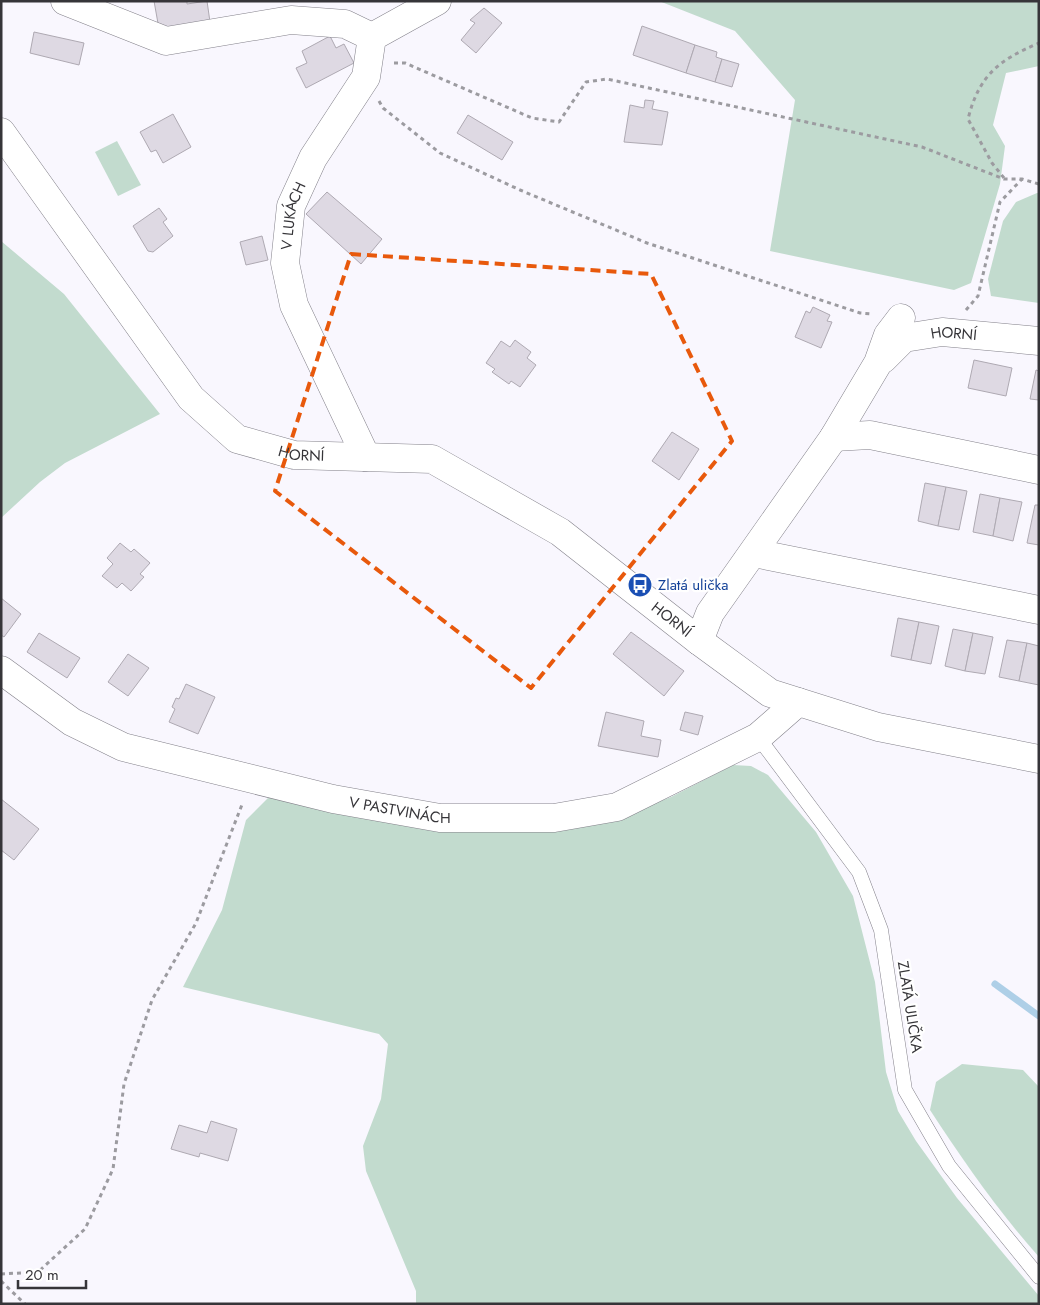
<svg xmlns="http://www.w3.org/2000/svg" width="1040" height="1305" font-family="Jost,sans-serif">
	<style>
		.green { fill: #c2dbce }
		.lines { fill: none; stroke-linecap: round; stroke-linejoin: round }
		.stream { stroke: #aecfe7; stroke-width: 7 }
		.building { fill: #ded9e3; stroke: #aea9b2 }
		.service-casing { stroke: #83818a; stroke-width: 15 }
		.minor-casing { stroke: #83818a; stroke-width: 29 }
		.path { stroke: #9c9ba0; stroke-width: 3; stroke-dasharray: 4 4; stroke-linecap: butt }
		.service { stroke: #fff; stroke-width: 14 }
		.minor { stroke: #fff; stroke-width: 28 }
		.marked { fill: none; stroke: #e8590c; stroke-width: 4; stroke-dasharray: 10 6; stroke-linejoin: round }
		.labels { text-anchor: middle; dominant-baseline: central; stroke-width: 4.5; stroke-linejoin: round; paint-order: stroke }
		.street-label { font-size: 15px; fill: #363539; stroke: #fff }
		.transit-label { font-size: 15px; fill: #164399; stroke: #fff; text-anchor: start }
	</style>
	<rect width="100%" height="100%" fill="#f9f7fe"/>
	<g class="green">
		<path d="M659 1H1039V66L1006 73 993 125 1005 146 1000 184 971 283 954 290 770 251 795 100 735 31Z"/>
		<path d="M117 141 141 185 118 196 95 152Z"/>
		<path d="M1037 193H1039V303L991 296 988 279 1003 221 1016 202Z"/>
		<path d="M1 241 64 294 160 414 65 463 40 482 1 518Z"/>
		<path d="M733 765 751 766 768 775 816 832 853 896 875 982 886 1072 898 1111 916 1141 957 1198 1039 1296V1304H416V1291L366 1171 363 1146 381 1099 388 1044 379 1034 183 987 222 910 246 820 274 792 613 819 671 797Z"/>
		<path d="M962 1064 1023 1070 1039 1087V1257C998 1211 964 1162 930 1110L936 1082Z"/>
	</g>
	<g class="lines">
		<path class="stream" d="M995 984 1039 1016"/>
	</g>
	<g class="building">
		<path d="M154 1H187V4L207 1 210 22 159 29Z"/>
		<path d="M484 8 502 23 476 53 461 40 475 23 470 20Z"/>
		<path d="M642 26 695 45 686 73 633 55Z"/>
		<path d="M34 32 84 43 79 65 30 53Z"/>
		<path d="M330 36 336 48 344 44 354 63 306 88 296 68 307 63 302 51Z"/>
		<path d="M695 45 717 52 716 57 722 59 715 82 686 73Z"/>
		<path d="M722 59 739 64 732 87 715 82Z"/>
		<path d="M645 100 654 101 652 109 668 112 662 145 624 142 630 105 644 108Z"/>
		<path d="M173 114 191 147 163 163 156 150 151 152 140 132Z"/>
		<path d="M468 115 513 142 502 160 457 133Z"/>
		<path d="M327 192 382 239 361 264 306 214Z"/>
		<path d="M159 208 167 219 163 222 173 236 153 252 148 251 133 226Z"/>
		<path d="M262 236 268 260 246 265 240 242Z"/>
		<path d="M813 307 830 315 827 321 832 322 821 348 795 337 806 311 810 313Z"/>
		<path d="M515 340 531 352 527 358 536 365 520 387 511 381 509 384 492 372 495 369 486 363 501 341 510 347Z"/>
		<path d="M974 360 1012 368 1006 396 968 388Z"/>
		<path d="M1036 370 1039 371V400L1030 399Z"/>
		<path d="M672 432 699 449 679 480 652 461Z"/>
		<path d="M925 483 946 487 938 526 918 521Z"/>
		<path d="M946 487 967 491 959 530 938 526Z"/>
		<path d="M980 494 1000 498 993 536 973 532Z"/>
		<path d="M1000 498 1022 502 1013 541 993 536Z"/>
		<path d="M1035 505H1039V545L1027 543Z"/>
		<path d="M120 543 131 552 134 549 150 563 140 574 144 577 131 591 122 583 117 588 102 576 113 564 107 558Z"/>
		<path d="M1 598 21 614 4 637 1 635Z"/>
		<path d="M898 618 919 622 911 660 891 656Z"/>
		<path d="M919 622 939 626 931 664 911 660Z"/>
		<path d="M953 629 973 633 965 671 945 666Z"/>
		<path d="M631 632 684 671 664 696 613 654Z"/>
		<path d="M39 633 80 658 67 678 27 652Z"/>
		<path d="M973 633 993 637 985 674 965 671Z"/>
		<path d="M1007 640 1027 643 1019 681 999 677Z"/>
		<path d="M1027 643 1039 646V685L1019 681Z"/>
		<path d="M128 654 149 668 128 696 108 682Z"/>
		<path d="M186 684 215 697 198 734 169 722 175 709 172 707 176 698 179 699Z"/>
		<path d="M606 712 644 721 641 736 661 740 658 757 598 746Z"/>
		<path d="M685 712 703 716 698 735 680 730Z"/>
		<path d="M1 799 39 829 14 860 1 850Z"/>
		<path d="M211 1121 237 1129 228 1161 200 1153 199 1157 171 1149 179 1125 207 1133Z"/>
	</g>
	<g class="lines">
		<defs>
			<path id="service" d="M758 737 859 872 881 930 905 1090 949 1166 1039 1277"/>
			<g id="minor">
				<path d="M65 1 166 41 291 20 345 24 372 37"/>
				<path id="s1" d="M1 132 191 398 237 439 294 455 432 459 560 532 699 641 770 693 878 727 1039 759"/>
				<path id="s2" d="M883 359 904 338 942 332 1039 341"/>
				<path d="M834 437 870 435 1039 470"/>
				<path id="s3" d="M366 457 294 305 285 263 291 206 313 158 366 77 372 37 437 1"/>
				<path d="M754 553 1039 610"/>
				<path d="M699 641 710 613 834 437 878 363 888 335 901 318"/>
				<path id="s4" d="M1 670 72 722 123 747 333 799 440 818H554L617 807 758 737 798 702"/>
			</g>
		</defs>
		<use href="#service" class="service-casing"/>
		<use href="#minor" class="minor-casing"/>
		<g class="path">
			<path d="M394 63H405L532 118 559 122 586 82 607 79 922 147 1004 179H1022L1039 184"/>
			<path d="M379 101 383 108 440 153 520 190 647 243 860 313 873 314"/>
			<path d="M1004 178 992 163 968 119C979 75 999 60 1039 43"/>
			<path d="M966 310 978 296 1000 202 1022 179"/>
			<path d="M1 1274 38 1272 85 1229 113 1169 124 1084 152 1000 196 923 243 802"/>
			<path d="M1 1281 25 1304"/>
		</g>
		<use href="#service" class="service"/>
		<use href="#minor" class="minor"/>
	</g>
	<path class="marked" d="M351 254 651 274 732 441 531 688 275 491Z"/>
	<defs>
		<symbol id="bus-disc" viewBox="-11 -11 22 22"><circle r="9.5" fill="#1a4fb4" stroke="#fff"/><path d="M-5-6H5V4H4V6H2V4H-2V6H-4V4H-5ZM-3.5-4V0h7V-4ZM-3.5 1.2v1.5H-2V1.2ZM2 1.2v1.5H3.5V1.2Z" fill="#fff"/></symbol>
	</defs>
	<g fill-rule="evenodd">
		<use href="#bus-disc" x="626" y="571" width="28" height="28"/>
	</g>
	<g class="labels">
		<g class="street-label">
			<text stroke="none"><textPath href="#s3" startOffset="259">V LUKÁCH</textPath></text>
			<text stroke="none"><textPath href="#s2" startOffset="80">HORNÍ</textPath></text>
			<text stroke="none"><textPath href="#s1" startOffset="455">HORNÍ</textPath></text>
			<text stroke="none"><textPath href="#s1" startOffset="875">HORNÍ</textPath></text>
			<text stroke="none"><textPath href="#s4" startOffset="429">V PASTVINÁCH</textPath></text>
			<text transform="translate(910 1007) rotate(81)">ZLATÁ ULIČKA</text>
		</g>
		<g class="transit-label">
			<text x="658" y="585">Zlatá ulička</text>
		</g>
	</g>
	<rect width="1040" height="1305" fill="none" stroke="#363539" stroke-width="5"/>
	<path d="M18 1280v8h68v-8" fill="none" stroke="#363539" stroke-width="2.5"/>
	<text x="25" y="1280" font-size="15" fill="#363539" stroke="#ffffff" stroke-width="4" paint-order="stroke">20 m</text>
</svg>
